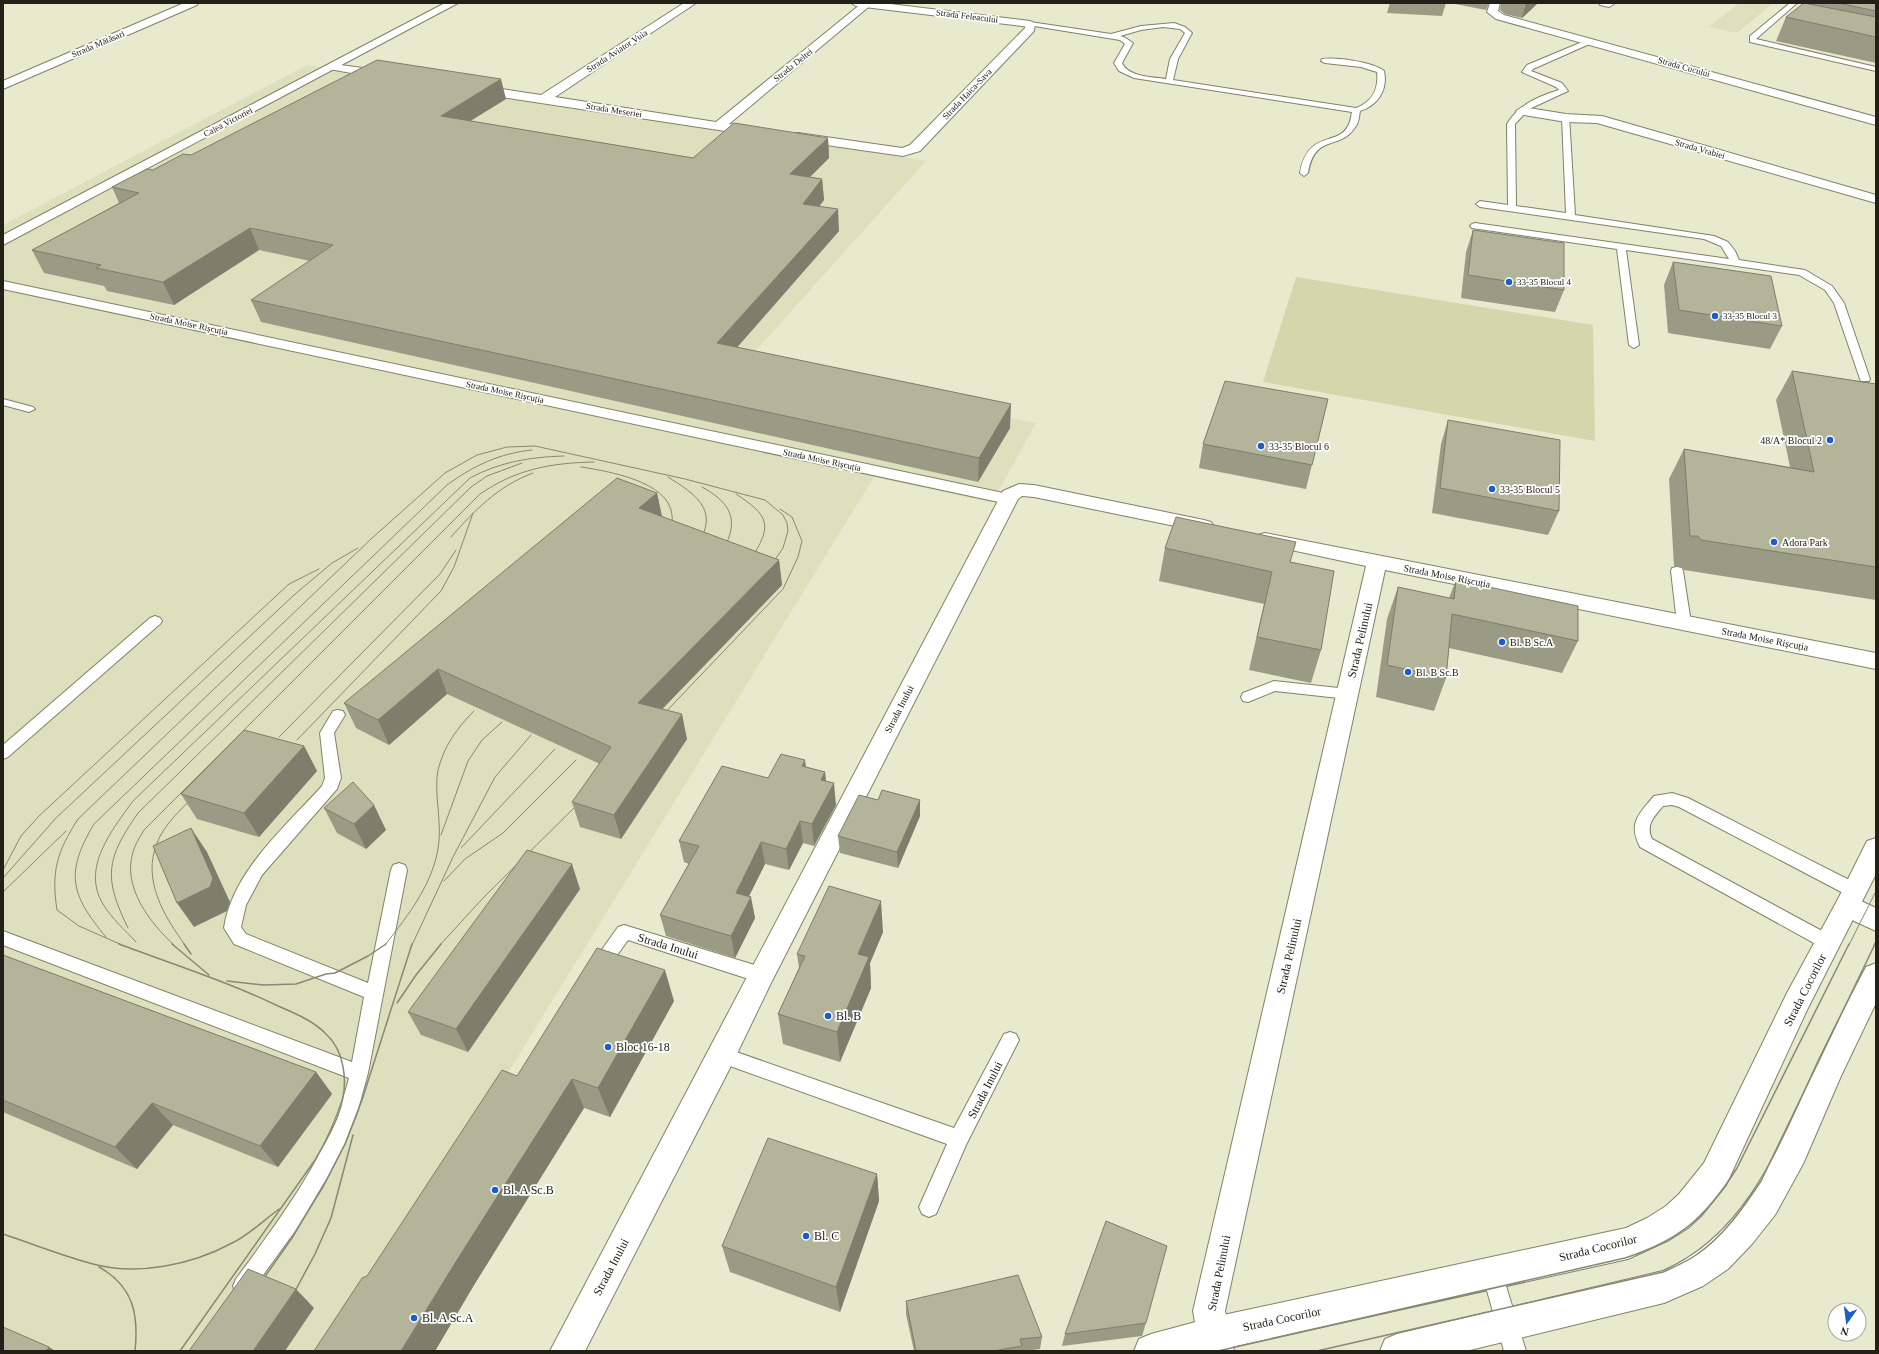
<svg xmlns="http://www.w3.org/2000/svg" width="1879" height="1354" font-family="Georgia,serif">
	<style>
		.built { fill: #dee0bd }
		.green { fill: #d4d6ab }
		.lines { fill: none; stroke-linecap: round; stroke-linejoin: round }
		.service-casing { stroke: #808268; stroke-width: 2 }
		.pedestrian-casing { stroke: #808268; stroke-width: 2 }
		.minor-casing { stroke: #808268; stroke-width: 2 }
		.tertiary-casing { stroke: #808268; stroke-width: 2 }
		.secondary-casing { stroke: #808268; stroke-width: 2 }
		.service { fill: #fff; fill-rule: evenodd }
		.pedestrian { fill: #fff; fill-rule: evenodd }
		.minor { fill: #fff; fill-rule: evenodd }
		.tertiary { fill: #fff; fill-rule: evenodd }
		.secondary { fill: #fff; fill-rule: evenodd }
		.tram-far1 { stroke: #878875; stroke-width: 1 }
		.tram { stroke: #878875; stroke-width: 1.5 }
		.wall { fill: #9a9b84 }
		.shaded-wall { fill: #7d7e6b }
		.building { fill: #b3b499; stroke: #7d7e6b }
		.poi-dot { fill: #1b5dc9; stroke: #fff; stroke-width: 1.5 }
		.labels { text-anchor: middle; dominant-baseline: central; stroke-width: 3.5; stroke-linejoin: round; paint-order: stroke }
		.far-street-label { font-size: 9px; fill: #212117; stroke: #fff }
		.far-poi-label { font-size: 9px; fill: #212117; stroke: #fff; text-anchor: start }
		.poi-label { font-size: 10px; fill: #212117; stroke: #fff; text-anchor: start }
		.street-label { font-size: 10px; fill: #212117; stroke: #fff }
		.near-street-label { font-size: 12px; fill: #212117; stroke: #fff }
		.near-poi-label { font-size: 12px; fill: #212117; stroke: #fff; text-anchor: start }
	</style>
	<rect width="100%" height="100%" fill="#e8eace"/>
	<g class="built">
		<path d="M1739 3H1773L1737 33 1709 27Z"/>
		<path d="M307 65 926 161 743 365 1036 423 992 503 874 477 374 1291 331 1351H3V225Z"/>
	</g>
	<path class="green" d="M1296 277 1593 325 1595 441 1263 382Z"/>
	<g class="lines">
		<defs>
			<g id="service">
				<path d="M1790 3H1797L1756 39 1876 67V71L1750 42V36Z"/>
				<path d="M1030 22 1111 34 1141 26 1174 23 1185 27 1192 33 1178 59 1173 80 1356 108C1372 102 1379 89 1377 72L1361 67 1325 63 1321 61 1322 59C1335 57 1374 62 1384 71 1388 90 1378 105 1360 111 1359 116 1359 122 1356 126 1340 152 1315 132 1308 173L1304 176 1300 173C1308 128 1339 148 1349 124 1351 120 1351 116 1352 112L1134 78 1119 71 1114 63 1125 44 1120 40 1028 25V23ZM1163 27 1180 29 1185 33 1170 59 1166 79C1153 77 1128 77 1122 63L1133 43 1124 37 1120 36 1141 30Z"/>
				<path d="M1587 40 1594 42 1533 69 1531 71 1562 83 1568 91 1529 109 1515 124 1516 206 1566 213 1562 118 1566 116H1569L1575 215 1714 236 1728 242 1735 251 1739 260 1805 270 1832 286 1844 303 1870 379 1869 381H1861L1860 379 1834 303 1825 290 1799 275 1626 250 1639 345 1634 348 1629 345 1617 249 1472 228 1470 226 1472 224 1475 223 1729 259 1721 246 1704 239 1480 207 1476 204 1480 201 1508 205 1507 124C1518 105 1539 96 1559 90L1556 87 1522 72 1527 65Z"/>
				<path d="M3 399 33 407 35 409 29 412 3 405Z"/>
				<path d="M1677 567 1682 568 1683 571 1691 623 1689 626 1684 628 1679 626 1677 623 1671 571 1672 568Z"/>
				<path d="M155 616 160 618 162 621 160 624 8 757 3 759V745L150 618Z"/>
				<path d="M1274 681 1348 689 1353 690 1355 694 1353 698 1348 699 1275 691 1248 702 1243 701 1241 697 1243 693Z"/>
				<path d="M338 710 343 711 345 715 334 733 341 778 337 789 262 875 246 905 241 927 246 934 368 983 391 870 393 865 399 863 405 865 407 870 368 1073 357 1113 345 1143 322 1188 295 1231 250 1293 243 1296 236 1293 233 1286 236 1279C282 1216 330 1154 349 1078L3 945V931L352 1062 364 997 234 944 224 928C232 872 285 827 322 786L325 778 320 733 333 711Z"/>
				<path d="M1672 793 1688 798 1861 886 1863 891 1861 896 1855 898 1849 896 1679 807 1672 805 1663 806C1655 816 1645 824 1652 839L1835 938 1837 943 1835 948 1829 950 1823 948 1640 847C1628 823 1638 815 1654 796Z"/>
				<path d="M624 925 761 967 767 970 770 975 767 980 761 983 628 940 605 972 599 974 593 972 590 967 593 962 618 927Z"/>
				<path d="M1010 1032 1016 1034 1019 1040 966 1145 936 1214 929 1217 922 1214 919 1207 947 1144 716 1061 713 1055 716 1049 722 1047 954 1128 1004 1034Z"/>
				<path d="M1492 1263 1499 1266 1502 1273 1526 1351H1504L1482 1273 1485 1266Z"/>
			</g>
			<path id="pedestrian" d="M3 281 1008 494 1014 495 1017 499 1014 503 1008 504 3 289Z"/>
			<g id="minor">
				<path d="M184 3H198L197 5 3 89V81Z"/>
				<path d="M684 3H696L555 97 716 122 862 3 872 4 729 124 762 129 764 132 762 135 758 136 476 93 470 89 476 85 541 95Z"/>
				<path d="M1490 3H1500L1498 11 1504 15 1876 117V125L1496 19 1487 12Z"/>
				<path d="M1599 3H1614V4L1609 7 1600 5Z"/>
				<path d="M1030 21 1035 24 1034 31 920 151 903 156 798 141 793 140 792 137 793 134 798 133 902 148 910 145 1025 28 1026 22Z"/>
				<path d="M333 64 385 71 391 75 385 79 329 69 327 67Z"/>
				<path d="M1522 107 1566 114 1602 116 1876 195V203L1597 123 1566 122 1518 114 1516 111Z"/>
				<path d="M1019 484 1034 485 1204 520 1211 522 1214 526 1211 530 1204 532 1034 497 1022 496 1018 499 771 983 732 1064 585 1351H550L1001 495 1003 491Z"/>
				<path d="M1265 533 1876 653V669L1385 570 1225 1311 1234 1351H1200L1193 1311 1366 566 1258 543 1255 539 1258 535Z"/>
				<path d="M1848 895 1876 908V931L1839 914 1835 906 1839 898Z"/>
			</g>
			<path id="tertiary" d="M851 3H882L1030 21 1035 24 1030 27 856 6Z"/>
			<g id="secondary">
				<path d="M445 3H458L3 245V235Z"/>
				<path d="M1876 838V874L1807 1010 1726 1185 1701 1216 1688 1228 1669 1240 1628 1259 1213 1351H1134L1139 1339 1151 1334 1214 1317 1626 1228 1647 1218 1666 1206 1679 1194 1704 1163 1787 993 1838 899 1867 841Z"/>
				<path d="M1876 963V1003L1841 1076 1803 1164 1775 1215 1752 1244 1728 1269 1703 1286 1664 1303 1466 1351H1380L1385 1339 1397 1334 1663 1271C1749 1234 1782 1140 1818 1062 1833 1030 1850 998 1866 967Z"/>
			</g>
		</defs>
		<use href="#service" class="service-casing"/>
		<use href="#pedestrian" class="pedestrian-casing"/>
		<use href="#minor" class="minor-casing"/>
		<use href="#tertiary" class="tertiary-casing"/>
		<use href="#secondary" class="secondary-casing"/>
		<use href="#service" class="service"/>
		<use href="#pedestrian" class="pedestrian"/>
		<use href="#minor" class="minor"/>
		<use href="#tertiary" class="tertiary"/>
		<use href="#secondary" class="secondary"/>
		<g class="tram-far1">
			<path d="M581 467C607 471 669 481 672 515 673 520 671 526 670 531"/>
			<path d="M668 477C695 494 719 509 699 543"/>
			<path d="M702 487C731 503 740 520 723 550"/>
			<path d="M736 494C770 516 773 526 750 560"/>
			<path d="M451 537C475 510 498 486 533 473"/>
			<path d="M659 719 783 589 798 557 802 541 792 517 780 509"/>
			<path d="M279 737 440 574 456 550"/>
			<path d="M297 740 441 591 454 567 473 513"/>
			<path d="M441 835 468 761 482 740 502 722"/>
			<path d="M461 848 555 749"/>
			<path d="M3 870 21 836 39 816 289 584 319 569"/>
			<path d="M3 878 56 818 294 595 332 563 358 548"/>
			<path d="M444 881 465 859 503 833 576 760"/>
			<path d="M3 892 66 831"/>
			<path d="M128 928C103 877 106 859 138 813L471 487 487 476 522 463"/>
			<path d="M106 937C70 894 65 873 94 824L447 485C473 466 500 453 532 450"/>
			<path d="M136 942C125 930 112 919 103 904 81 868 112 830 133 801L470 478C500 462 530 457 564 456"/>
			<path d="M122 945 79 926 57 910C51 871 57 852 78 819L371 539 445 473 477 455 507 447 535 446 685 479 765 500 783 515 787 523 788 531 783 548 770 567"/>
			<path d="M174 945C150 923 122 887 133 852 135 844 140 837 144 830L480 494C517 469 550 463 594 462"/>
			<path d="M185 945C164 916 142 880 157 843 164 824 182 809 195 795"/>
			<path d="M385 945C409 914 435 882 439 841 441 820 434 789 438 770 444 746 457 728 474 711"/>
			<path d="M412 945 453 857 495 777 531 735"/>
			<path d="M440 945 484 897 582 800"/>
			<path d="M1849 945 1876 891"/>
			<path d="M1874 945 1876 941"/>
		</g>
		<g class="tram">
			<path d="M119 944C172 964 226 981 278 1006 294 1013 312 1020 325 1033 335 1042 341 1054 343 1067 350 1101 331 1133 315 1160L180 1351"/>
			<path d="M172 944 209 975"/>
			<path d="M184 944 191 954"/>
			<path d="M227 981 264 985 296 984 326 974 335 973 368 956 386 944"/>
			<path d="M397 1003 416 975 441 944"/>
			<path d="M3 1234C33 1244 63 1256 93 1264 137 1276 192 1265 232 1243 249 1235 264 1220 279 1209"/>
			<path d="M99 1267C133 1286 139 1314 135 1351"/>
			<path d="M259 1285 292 1238 327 1179 345 1144 362 1100 412 944"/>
			<path d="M294 1293 315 1254 331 1218 353 1135"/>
			<path d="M1218 1351 1625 1258C1681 1240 1706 1217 1737 1168L1849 944"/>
			<path d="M1317 1351 1663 1272C1674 1267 1686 1262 1696 1255 1724 1236 1743 1208 1761 1181L1875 944"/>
		</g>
	</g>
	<g class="wall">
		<path d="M1390 3H1446L1442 16 1387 13Z"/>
		<path d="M1450 3H1489L1486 10Z"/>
		<path d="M1501 3H1538L1522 18 1505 14 1500 10Z"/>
		<path d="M1804 3H1876V63L1776 41 1786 17Z"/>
		<path d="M506 99 470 121 693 158 828 138 829 158 810 177 822 179 824 200 819 206 839 231 737 347 1010 428 978 482 261 322 251 300 310 261 259 250 174 305 107 291 104 286 44 273 32 250 119 203 112 187 153 170 191 155Z"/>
		<path d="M1473 230 1564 290 1555 312 1461 298 1466 252Z"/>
		<path d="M1673 262 1782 326 1770 349 1668 333 1664 285Z"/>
		<path d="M1792 371 1876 384V600L1684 570 1682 567 1674 566 1669 479 1684 449 1790 467 1776 400Z"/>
		<path d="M1328 399 1306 489 1199 468 1203 444Z"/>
		<path d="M1448 420 1559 511 1548 535 1432 513 1441 444Z"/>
		<path d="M657 493 662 517 779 560 782 585 662 709 687 739 621 839 580 827 572 802 600 764 447 694 389 745 356 728 344 703Z"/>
		<path d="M1165 548 1290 562 1321 650 1311 683 1249 670 1264 604 1159 581Z"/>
		<path d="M1456 580 1578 641 1562 673 1449 648 1446 678 1434 711 1376 697 1387 619 1398 587 1449 598Z"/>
		<path d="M304 746 317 771 259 837 197 819 181 794Z"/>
		<path d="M806 767 825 772 826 781 836 805 814 846 803 843 789 870 765 864 749 896 755 918 735 958 666 936 660 915 689 864 684 862 679 841 768 778Z"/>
		<path d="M878 800H920V816L898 868 840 853 838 836Z"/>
		<path d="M324 808 386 830 366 849 337 833Z"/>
		<path d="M580 889 468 1052 421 1035 408 1012Z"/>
		<path d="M883 932 870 963 871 988 840 1062 783 1044 778 1014 799 968 797 954Z"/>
		<path d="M3 955 316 1072 332 1094 278 1167 173 1125 137 1169 3 1112Z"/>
		<path d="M674 1001 610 1117 584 1108 474 1285 435 1351H314L367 1276 517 1076Z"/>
		<path d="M877 1174 879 1201 840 1312 730 1272 722 1246Z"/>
		<path d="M906 1301 1042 1337 1040 1349 1024 1351H914L906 1314Z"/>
		<path d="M1146 1323 1142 1336 1062 1346 1065 1334Z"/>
	</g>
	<g class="shaded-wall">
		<path d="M1526 3H1538L1522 18Z"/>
		<path d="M501 79 506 99 446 136 441 116Z"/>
		<path d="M828 138 829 158 792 195 790 174Z"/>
		<path d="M822 179 824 200 805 225 803 204Z"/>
		<path d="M838 209 839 231 720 367 717 343Z"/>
		<path d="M250 228 259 250 174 305 163 282Z"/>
		<path d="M1011 404 1010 428 978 482 979 458Z"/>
		<path d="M657 493 662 517 639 508Z"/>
		<path d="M779 560 782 585 644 728 638 703Z"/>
		<path d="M438 669 447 694 389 745 378 720Z"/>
		<path d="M682 714 687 739 621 839 614 815Z"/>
		<path d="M304 746 317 771 259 837 244 813Z"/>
		<path d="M805 760 808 782 802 766Z"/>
		<path d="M825 772 827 794 821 780Z"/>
		<path d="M834 783 836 805 814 846 812 824Z"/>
		<path d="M920 800V816L898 868 897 852Z"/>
		<path d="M374 805 386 830 366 849 354 824Z"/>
		<path d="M800 821 803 843 789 870 786 849Z"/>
		<path d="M191 828 207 852 230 902 227 911 194 927 177 903Z"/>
		<path d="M761 842 765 864 740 914 736 893Z"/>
		<path d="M572 864 580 889 468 1052 456 1029Z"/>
		<path d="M751 897 755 918 735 958 731 936Z"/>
		<path d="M881 901 883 932 870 963 871 988 840 1062 837 1032 858 954Z"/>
		<path d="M665 970 674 1001 610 1117 598 1088Z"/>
		<path d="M316 1072 332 1094 278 1167 260 1146Z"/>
		<path d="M572 1079 584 1108 474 1285 435 1351H401L457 1260Z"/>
		<path d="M152 1103 173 1125 137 1169 115 1147Z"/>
		<path d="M877 1174 879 1201 840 1312 836 1287Z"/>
		<path d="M296 1289 314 1308 285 1351H253Z"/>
		<path d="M49 1347 55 1351H46Z"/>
	</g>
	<g class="building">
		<path d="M1804 3 1876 17V37L1786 17Z"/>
		<path d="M1838 3H1876V11Z"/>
		<path d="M377 60 501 79 441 116 693 158 734 123 828 138 790 174 822 179 803 204 838 209 717 343 1011 404 979 458 251 300 333 245 250 228 163 282 96 268 101 265 32 250 139 193 112 187 147 169 153 170 183 154 191 155 195 153Z"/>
		<path d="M1473 230 1564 243V290L1468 275Z"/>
		<path d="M1673 262 1771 276 1782 326 1679 310Z"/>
		<path d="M1792 371 1876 384V567L1701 540 1698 536H1690L1684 449 1814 472Z"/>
		<path d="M1225 381 1328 399 1312 465 1203 444Z"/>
		<path d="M1448 420 1560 440 1559 511 1440 488Z"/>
		<path d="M617 478 657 493 639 508 779 560 638 703 682 714 614 815 572 802 611 747 438 669 378 720 344 703Z"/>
		<path d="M1176 517 1296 542 1290 562 1334 571 1321 650 1257 637 1272 572 1165 548Z"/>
		<path d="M1456 580 1578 606V641L1452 614 1446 678 1387 665 1398 587 1454 599Z"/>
		<path d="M244 730 304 746 244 813 181 794Z"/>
		<path d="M781 754 805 760 802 766 825 772 821 780 834 783 812 824 800 821 786 849 761 842 736 893 751 897 731 936 660 915 699 846 679 841 722 766 768 778Z"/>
		<path d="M353 782 374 805 354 824 324 808Z"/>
		<path d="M882 790 920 800 897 852 838 836 859 795 878 800Z"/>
		<path d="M191 828 213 878 210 887 177 903 153 846Z"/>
		<path d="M527 850 572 864 456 1029 408 1012Z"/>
		<path d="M829 886 881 901 858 954 869 957 837 1032 778 1014 805 956 797 954Z"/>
		<path d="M597 948 665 970 598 1088 572 1079 457 1260 401 1351H314L362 1278 367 1276 502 1070 517 1076Z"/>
		<path d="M3 955 316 1072 260 1146 152 1103 115 1147 3 1100Z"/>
		<path d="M768 1138 877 1174 836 1287 722 1246Z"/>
		<path d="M1106 1221 1167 1246 1146 1323 1065 1334Z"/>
		<path d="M248 1269 296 1289 253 1351H189Z"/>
		<path d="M1018 1275 1042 1337 1020 1339 1022 1346 993 1351H916L906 1301Z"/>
		<path d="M3 1327 49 1347 46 1351H3Z"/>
	</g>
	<g class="poi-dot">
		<circle cx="1509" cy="282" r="4"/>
		<circle cx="1715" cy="316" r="4"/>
		<circle cx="1830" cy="440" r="4"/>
		<circle cx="1261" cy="446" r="4"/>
		<circle cx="1492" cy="489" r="4"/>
		<circle cx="1774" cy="542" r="4"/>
		<circle cx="1502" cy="642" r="4"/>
		<circle cx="1408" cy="672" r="4"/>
		<circle cx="828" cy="1016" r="4"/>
		<circle cx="608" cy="1047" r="4"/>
		<circle cx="495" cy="1190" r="4"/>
		<circle cx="806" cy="1236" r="4"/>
		<circle cx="414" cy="1318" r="4"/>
	</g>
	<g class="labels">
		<g class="far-street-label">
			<text transform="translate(967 16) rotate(7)">Strada Feleacului</text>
			<text transform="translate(98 44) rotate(-23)">Strada Mătăsari</text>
			<text transform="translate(617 51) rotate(-33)">Strada Aviator Vuia</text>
			<text transform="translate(793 65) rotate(-39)">Strada Deltei</text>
			<text transform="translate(1684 67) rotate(16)">Strada Cucului</text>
			<text transform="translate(967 94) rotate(-46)">Strada Haica-Sava</text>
			<text transform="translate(614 110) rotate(9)">Strada Meseriei</text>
			<text transform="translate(228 122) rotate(-28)">Calea Victoriei</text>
			<text transform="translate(1700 149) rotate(16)">Strada Vrabiei</text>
			<text transform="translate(189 324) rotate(12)">Strada Moise Rișcuția</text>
			<text transform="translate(505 392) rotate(12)">Strada Moise Rișcuția</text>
			<text transform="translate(822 460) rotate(12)">Strada Moise Rișcuția</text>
		</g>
		<g class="far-poi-label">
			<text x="1517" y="282">33-35 Blocul 4</text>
			<text x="1723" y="316">33-35 Blocul 3</text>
		</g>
		<g class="poi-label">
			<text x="1822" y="440" text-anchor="end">48/A* Blocul 2</text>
			<text x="1269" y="446">33-35 Blocul 6</text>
			<text x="1500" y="489">33-35 Blocul 5</text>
			<text x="1782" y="542">Adora Park</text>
			<text x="1510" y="642">Bl. B Sc.A</text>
			<text x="1416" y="672">Bl. B Sc.B</text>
		</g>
		<g class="street-label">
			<text transform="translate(1447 576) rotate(11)">Strada Moise Rișcuția</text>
			<text transform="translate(1765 639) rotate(11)">Strada Moise Rișcuția</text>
			<text transform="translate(899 709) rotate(-63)">Strada Inului</text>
		</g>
		<g class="near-street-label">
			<text transform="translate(1360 640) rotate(-77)">Strada Pelinului</text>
			<text transform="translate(668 946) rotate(17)">Strada Inului</text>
			<text transform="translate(1289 956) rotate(-77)">Strada Pelinului</text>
			<text transform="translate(1805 990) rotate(-63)">Strada Cocorilor</text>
			<text transform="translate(985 1090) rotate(-63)">Strada Inului</text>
			<text transform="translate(1598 1248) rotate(-14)">Strada Cocorilor</text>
			<text transform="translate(611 1267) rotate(-62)">Strada Inului</text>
			<text transform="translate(1219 1273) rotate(-79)">Strada Pelinului</text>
			<text transform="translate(1282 1319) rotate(-12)">Strada Cocorilor</text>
		</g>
		<g class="near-poi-label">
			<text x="836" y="1016">Bl. B</text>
			<text x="616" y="1047">Bloc 16-18</text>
			<text x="503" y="1190">Bl. A Sc.B</text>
			<text x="814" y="1236">Bl. C</text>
			<text x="422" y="1318">Bl. A Sc.A</text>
		</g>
	</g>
	<rect width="1879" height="1354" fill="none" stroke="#212117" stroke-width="8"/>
	<g transform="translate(1847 1322) rotate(194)"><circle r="19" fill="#ffffff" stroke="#a6a6a2"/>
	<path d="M0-3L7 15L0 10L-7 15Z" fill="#1b5dc9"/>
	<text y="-6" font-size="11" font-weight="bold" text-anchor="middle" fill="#212117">N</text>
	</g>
</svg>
